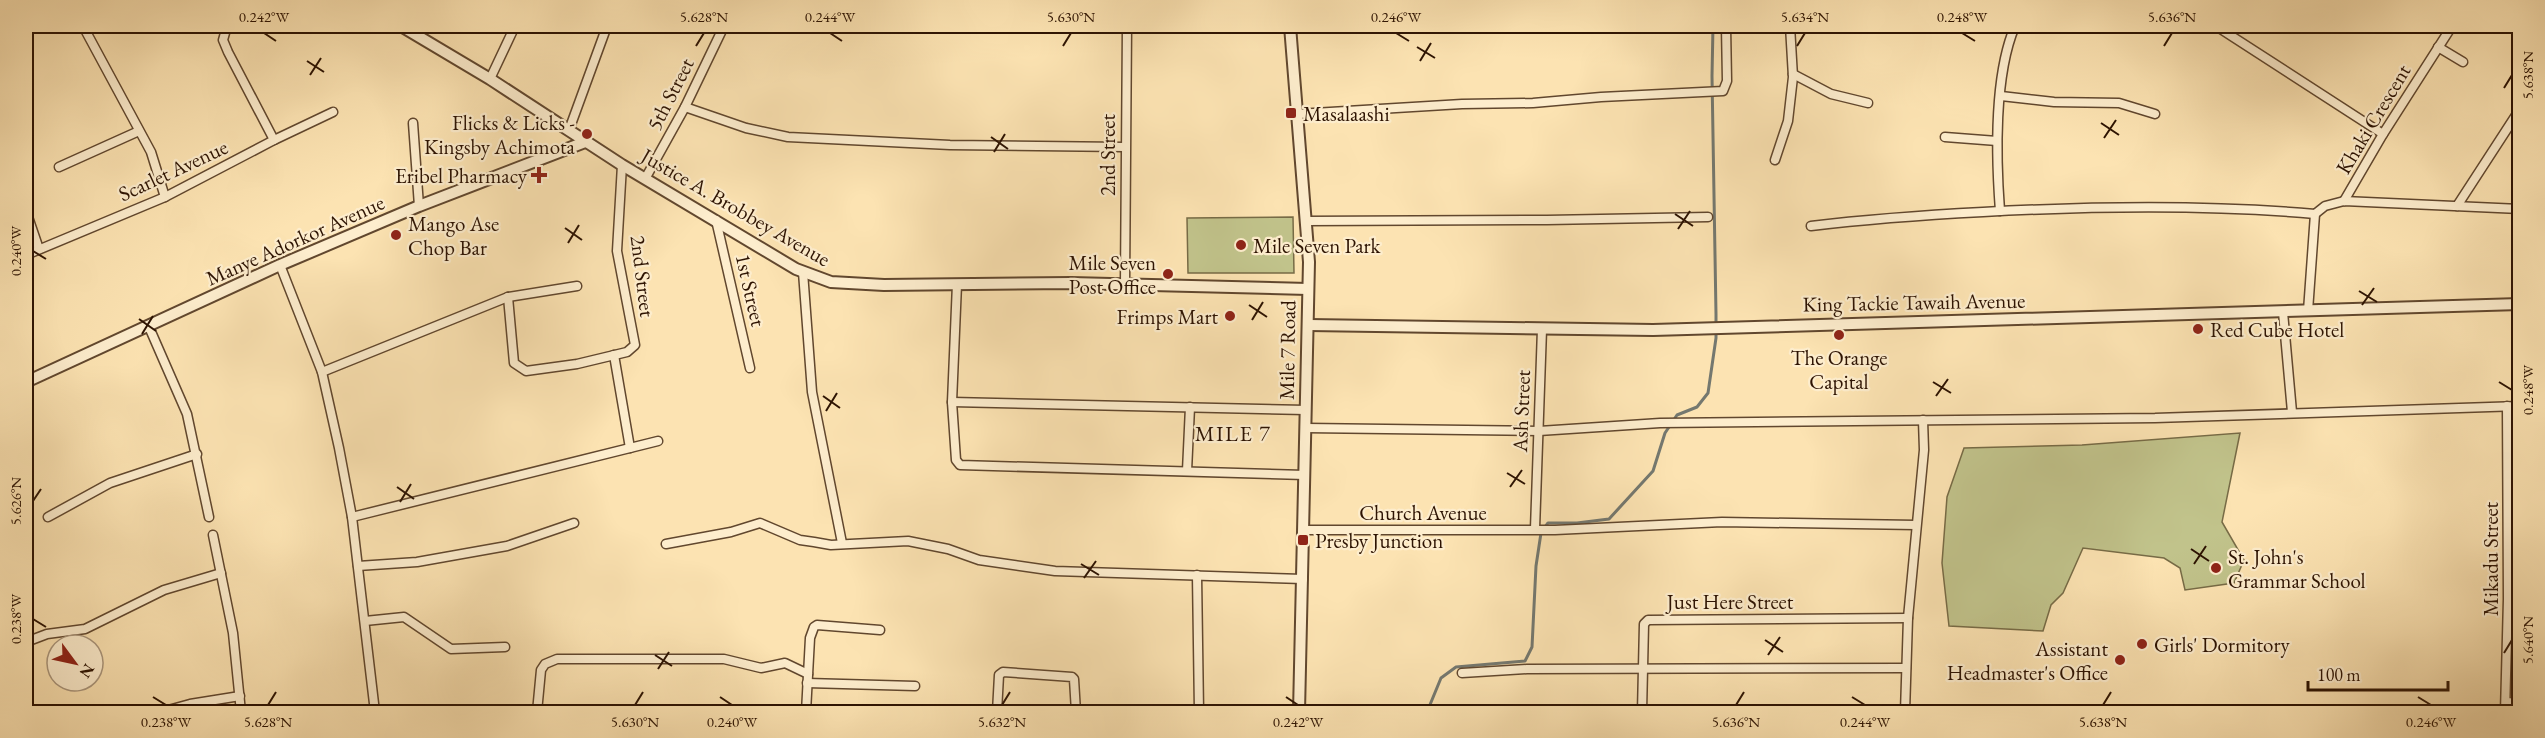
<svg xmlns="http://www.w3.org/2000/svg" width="2545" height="738" font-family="'EB Garamond',serif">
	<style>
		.green { fill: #c1c38b; stroke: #776b46; stroke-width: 1.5 }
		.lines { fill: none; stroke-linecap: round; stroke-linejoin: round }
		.stream { stroke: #74786f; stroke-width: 3 }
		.minor-casing { stroke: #61472e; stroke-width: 11 }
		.tertiary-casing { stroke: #61472e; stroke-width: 14 }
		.minor { stroke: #fdedcd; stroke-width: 8 }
		.tertiary { stroke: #fdedcd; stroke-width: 10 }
		.ticks { fill: none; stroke: #2d1302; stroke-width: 2 }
		.poi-dot { fill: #8f2418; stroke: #fdedcd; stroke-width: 2 }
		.labels { text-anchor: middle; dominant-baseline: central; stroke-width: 4.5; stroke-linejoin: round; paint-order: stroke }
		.street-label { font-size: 21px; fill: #2d1302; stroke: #fdedcd }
		.poi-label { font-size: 21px; fill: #2d1302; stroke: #fdedcd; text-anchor: start }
		.neighbourhood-label { font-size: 22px; letter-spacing: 1.5px; fill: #2d1302; stroke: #fdedcd }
		.neatline { fill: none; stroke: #2d1302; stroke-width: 2 }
		.ticks-label { font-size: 15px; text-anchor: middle; fill: #2d1302 }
	</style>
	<rect width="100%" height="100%" fill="#fce3b2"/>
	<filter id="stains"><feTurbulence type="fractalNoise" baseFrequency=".00333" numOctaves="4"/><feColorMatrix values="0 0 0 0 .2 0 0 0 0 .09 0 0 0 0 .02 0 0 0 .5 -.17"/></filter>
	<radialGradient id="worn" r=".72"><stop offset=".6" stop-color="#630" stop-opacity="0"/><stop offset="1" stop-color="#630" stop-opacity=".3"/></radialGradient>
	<g class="green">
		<path d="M1293 217 1294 273H1188L1187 218Z"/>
		<path d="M2240 433 2222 522 2244 560 2234 583 2185 590 2180 568 2164 558 2083 548 2063 593 2051 605 2043 631 1949 626 1942 563 1947 497 1964 448 2082 445Z"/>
	</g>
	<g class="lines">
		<g class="stream">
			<path d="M1545 527 1548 523H1577L1609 519 1653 471 1665 433 1677 415 1697 407 1708 393 1716 338V314L1712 76 1713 26"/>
			<path d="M1427 712 1441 678 1456 667 1525 661 1532 647 1536 566 1541 533"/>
		</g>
		<defs>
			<g id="minor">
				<path d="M83 26 151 152 165 197"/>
				<path d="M227 26 223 40 228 52 274 140"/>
				<path d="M2216 26 2383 134"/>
				<path d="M2438 47 2463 62"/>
				<path d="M1793 74 1831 94 1868 103"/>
				<path d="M490 79 515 26"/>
				<path d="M2001 96 2054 102 2119 103 2155 114"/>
				<path d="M685 107 746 128 788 137 950 145 1125 147"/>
				<path d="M1297 114 1462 104 1533 103 1601 97 1723 91 1727 81 1726 26"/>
				<path d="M413 123 419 206"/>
				<path d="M569 130 607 26"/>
				<path d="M1945 137 1997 141"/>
				<path d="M1775 160 1788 121 1793 77 1790 26"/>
				<path d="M59 167 139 131"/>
				<path d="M645 179 685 107 724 26"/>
				<path d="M2344 201 2383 134 2452 26"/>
				<path d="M2457 206 2520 109"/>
				<path d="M26 211 39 249"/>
				<path d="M2000 211C1996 158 1994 75 2015 26"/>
				<path d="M716 220 750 368"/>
				<path d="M1305 221 1547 220 1708 217"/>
				<path d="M1811 226C1869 219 1926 215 1983 212 2094 206 2205 204 2315 214L2325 206 2344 201 2520 209"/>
				<path d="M26 255 165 197 274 140 333 112"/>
				<path d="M280 265 322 372 339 448 352 517 375 712"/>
				<path d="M803 272 812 392 842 543"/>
				<path d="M957 284 952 402 956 460 960 465 1305 475"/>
				<path d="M1125 284 1127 26"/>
				<path d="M508 297 514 363 526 371 577 364 627 352 635 345 617 251 622 165"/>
				<path d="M2308 311 2315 214"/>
				<path d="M2283 312 2292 412"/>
				<path d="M149 327 187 414 209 517"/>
				<path d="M614 355 630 448"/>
				<path d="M322 372 508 297 577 286"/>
				<path d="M952 402 1306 410"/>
				<path d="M1306 428 1539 431 1660 423 2155 418 2520 406"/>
				<path d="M1187 471 1190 407"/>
				<path d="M48 517 110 483 197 454"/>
				<path d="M352 517 658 441"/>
				<path d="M1535 529 1542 329"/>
				<path d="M1304 530H1555L1722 522 1916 525"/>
				<path d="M213 535 233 633 241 712"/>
				<path d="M666 544 731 532 760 523 800 540 814 542 831 545 908 541 948 549 979 560 1055 571 1303 579"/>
				<path d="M358 566 417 562 507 546 574 523"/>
				<path d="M1197 575 1199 712"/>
				<path d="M365 621 404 617 451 649 505 647"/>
				<path d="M26 642 47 634 85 629 164 590 221 573"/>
				<path d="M1462 673 1527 669 1906 668"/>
				<path d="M807 683 915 686"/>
				<path d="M2506 702 2520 703"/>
				<path d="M161 712 190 704 240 696"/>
				<path d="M537 712 541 670 545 664 557 659H724L761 668 785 663 808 674"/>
				<path d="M806 712 810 638 814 627 817 625 880 630"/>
				<path d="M997 712 999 675 1003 672 1072 677 1074 679 1076 712"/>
				<path d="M1642 712 1644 624 1648 620 1908 618"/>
				<path d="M1905 712 1908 618 1924 450 1923 420"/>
				<path d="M2505 712 2508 599 2507 406"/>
			</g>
			<g id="tertiary">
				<path d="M401 26 490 79 622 165 796 269 831 282 884 285 1071 283 1308 289"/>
				<path d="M1290 26 1309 262 1299 712"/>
				<path d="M1309 325 1653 330 2520 304"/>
				<path d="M26 382 280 265 419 206 585 142"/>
			</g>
		</defs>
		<use href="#minor" class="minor-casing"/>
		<use href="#tertiary" class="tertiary-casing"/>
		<use href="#minor" class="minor"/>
		<use href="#tertiary" class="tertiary"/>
	</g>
	<path class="ticks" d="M264 33 276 41M830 33 842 41M1396 33 1409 41M1962 33 1975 41M696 46 704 33M1063 46 1071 33M1797 46 1805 33M2164 46 2172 33M1417 47 1435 58M307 61 324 72M1420 61 1431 43M310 75 321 58M2504 88 2512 75M2101 123 2119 135M991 137 1008 149M2104 138 2116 120M994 152 1005 134M1675 214 1693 226M565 228 582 240M1678 229 1690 211M568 243 579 225M33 251 46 259M2359 291 2377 302M1249 305 1267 317M2362 305 2374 288M139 319 156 331M1252 320 1263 302M142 334 153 316M1933 382 1951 393M2499 382 2512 390M823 396 840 408M1936 396 1948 379M826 411 837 393M1507 473 1525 484M397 487 414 499M1510 487 1522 470M33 501 41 489M400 502 411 484M2191 549 2209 561M1081 564 1099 575M2194 564 2206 546M1084 578 1096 561M33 619 46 627M1765 640 1783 652M2504 653 2512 640M655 655 672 666M1768 655 1780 637M658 669 669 652M153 697 166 705M720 697 732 705M1286 697 1298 705M1852 697 1865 705M2418 697 2431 705M268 705 276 692M635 705 643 692M1002 705 1010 692M1736 705 1744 692M2103 705 2111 692"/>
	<g class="poi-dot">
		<rect x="1285" y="107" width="12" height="12" rx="3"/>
		<circle cx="587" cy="134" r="6"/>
		<path d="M536 166h6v6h6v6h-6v6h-6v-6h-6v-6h6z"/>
		<circle cx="396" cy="235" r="6"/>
		<circle cx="1241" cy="245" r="6"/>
		<circle cx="1168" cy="274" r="6"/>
		<circle cx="1230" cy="316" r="6"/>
		<circle cx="2198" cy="329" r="6"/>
		<circle cx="1839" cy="335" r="6"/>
		<rect x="1297" y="534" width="12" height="12" rx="3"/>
		<circle cx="2216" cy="568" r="6"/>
		<circle cx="2142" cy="644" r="6"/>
		<circle cx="2120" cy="660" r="6"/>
	</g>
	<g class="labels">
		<g class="street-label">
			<text transform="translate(670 94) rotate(-63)">5th Street</text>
			<text transform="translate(2373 119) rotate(-59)">Khaki Crescent</text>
			<text transform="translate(1107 155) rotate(-90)">2nd Street</text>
			<text transform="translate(173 170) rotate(-25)">Scarlet Avenue</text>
			<text transform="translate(736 207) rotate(30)">Justice A. Brobbey Avenue</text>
			<text transform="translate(295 240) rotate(-24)">Manye Adorkor Avenue</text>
			<text transform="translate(643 276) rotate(83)">2nd Street</text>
			<text transform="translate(751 290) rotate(77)">1st Street</text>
			<text transform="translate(1914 302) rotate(-1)">King Tackie Tawaih Avenue</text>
			<text transform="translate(1287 350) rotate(-89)">Mile 7 Road</text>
			<text transform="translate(1521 411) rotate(-88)">Ash Street</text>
			<text x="1423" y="512">Church Avenue</text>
			<text transform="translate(2490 559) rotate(-90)">Mikadu Street</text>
			<text x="1730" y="601">Just Here Street</text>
		</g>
		<g class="poi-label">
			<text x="1303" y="113">Masalaashi</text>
			<text x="575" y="122" text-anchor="end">Flicks &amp; Licks -<tspan x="575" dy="24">Kingsby Achimota</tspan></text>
			<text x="527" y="175" text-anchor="end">Eribel Pharmacy</text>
			<text x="408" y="223">Mango Ase<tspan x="408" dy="24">Chop Bar</tspan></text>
			<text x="1253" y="245">Mile Seven Park</text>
			<text x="1156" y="262" text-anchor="end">Mile Seven<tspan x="1156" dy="24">Post Office</tspan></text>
			<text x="1218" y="316" text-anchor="end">Frimps Mart</text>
			<text x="2210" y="329">Red Cube Hotel</text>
			<text x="1839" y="357" text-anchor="middle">The Orange<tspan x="1839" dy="24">Capital</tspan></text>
			<text x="1315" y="540">Presby Junction</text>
			<text x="2228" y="556">St. John's<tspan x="2228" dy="24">Grammar School</tspan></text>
			<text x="2154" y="644">Girls' Dormitory</text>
			<text x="2108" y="648" text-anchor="end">Assistant<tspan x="2108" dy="24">Headmaster's Office</tspan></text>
		</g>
		<g class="neighbourhood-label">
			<text x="1233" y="433">MILE 7</text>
		</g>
	</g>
	<rect width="2545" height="738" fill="none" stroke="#fce3b2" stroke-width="66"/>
	<g transform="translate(75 663) rotate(123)"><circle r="28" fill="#fdedcd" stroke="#aa967c" stroke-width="1.5"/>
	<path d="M0-4.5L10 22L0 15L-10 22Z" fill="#8f2418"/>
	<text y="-9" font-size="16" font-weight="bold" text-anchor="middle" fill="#2d1302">N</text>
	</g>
	<path d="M2308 681v9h140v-9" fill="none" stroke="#2d1302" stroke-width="3"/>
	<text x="2317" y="681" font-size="18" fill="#2d1302" stroke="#fdedcd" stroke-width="4.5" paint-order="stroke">100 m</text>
	<rect x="33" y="33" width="2479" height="672" class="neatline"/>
	<g class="ticks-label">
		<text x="264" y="22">0.242°W</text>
		<text x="704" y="22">5.628°N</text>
		<text x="830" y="22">0.244°W</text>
		<text x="1071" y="22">5.630°N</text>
		<text x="1396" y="22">0.246°W</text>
		<text x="1805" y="22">5.634°N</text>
		<text x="1962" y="22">0.248°W</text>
		<text x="2172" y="22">5.636°N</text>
		<text transform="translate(2528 75) rotate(-90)" y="5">5.638°N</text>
		<text transform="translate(16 251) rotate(-90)" y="5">0.240°W</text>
		<text transform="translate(2528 390) rotate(-90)" y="5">0.248°W</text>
		<text transform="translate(16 501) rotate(-90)" y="5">5.626°N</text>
		<text transform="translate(16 619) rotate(-90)" y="5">0.238°W</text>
		<text transform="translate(2528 640) rotate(-90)" y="5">5.640°N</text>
		<text x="166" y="727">0.238°W</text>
		<text x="268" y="727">5.628°N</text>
		<text x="635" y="727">5.630°N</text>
		<text x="732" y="727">0.240°W</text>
		<text x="1002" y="727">5.632°N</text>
		<text x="1298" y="727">0.242°W</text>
		<text x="1736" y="727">5.636°N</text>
		<text x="1865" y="727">0.244°W</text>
		<text x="2103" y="727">5.638°N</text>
		<text x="2431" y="727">0.246°W</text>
	</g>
	<rect width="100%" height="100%" filter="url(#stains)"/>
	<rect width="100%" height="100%" fill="url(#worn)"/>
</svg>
